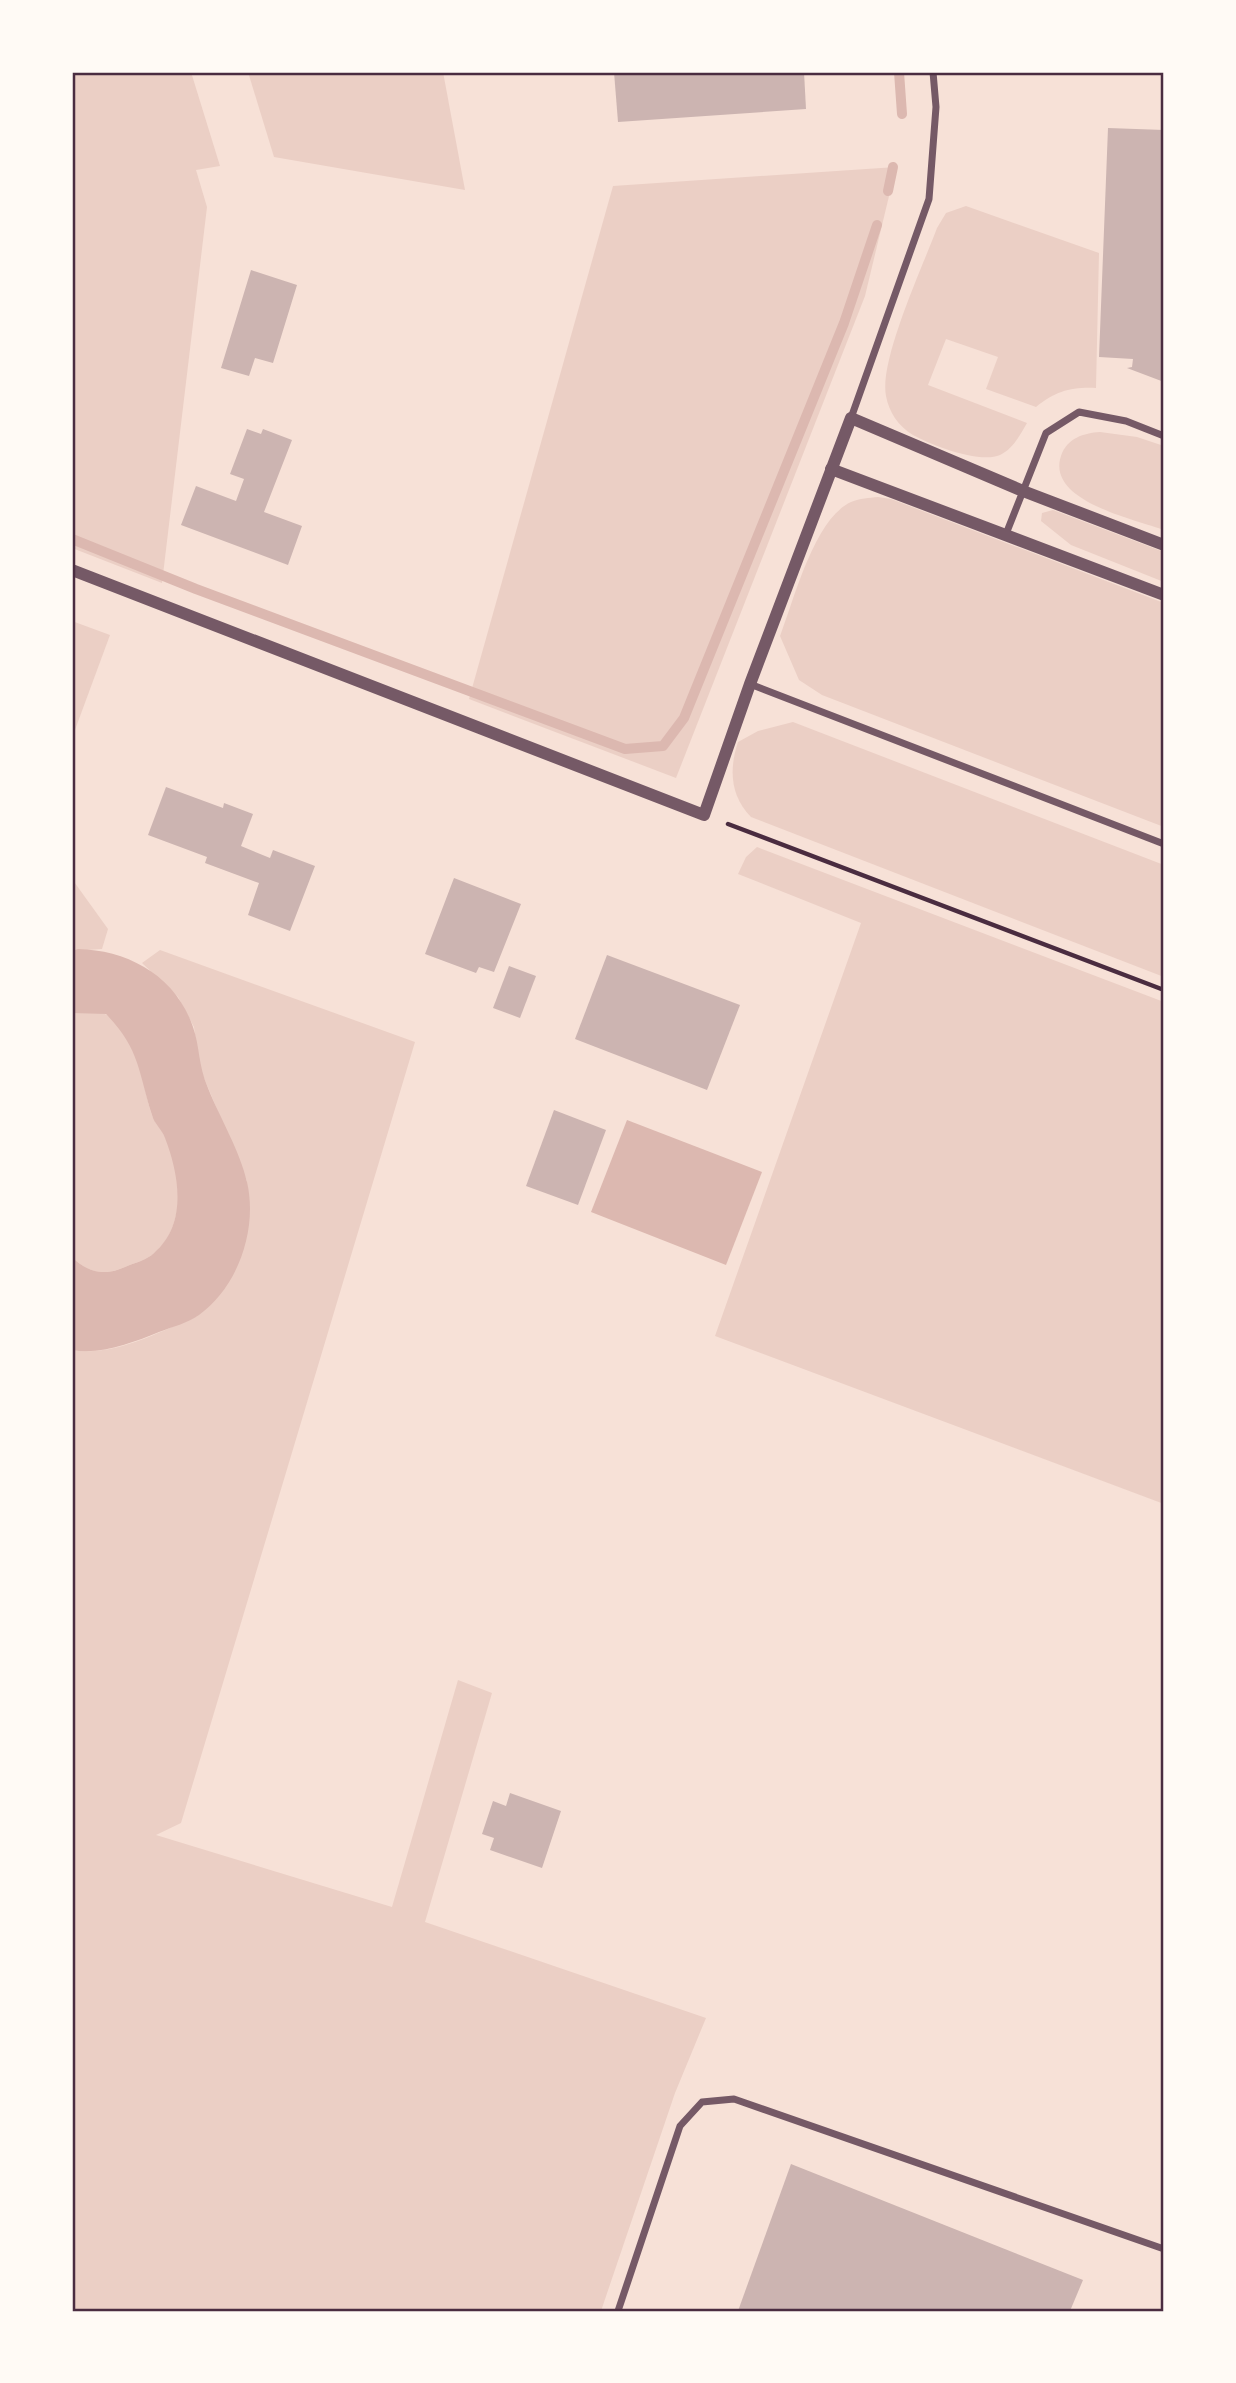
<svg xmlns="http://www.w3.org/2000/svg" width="1236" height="2383" font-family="Cabin,sans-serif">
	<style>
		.green { fill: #ebcfc5 }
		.water { fill: #dcb8b0 }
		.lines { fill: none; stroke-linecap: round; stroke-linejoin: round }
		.stream { stroke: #dcb8b0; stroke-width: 10 }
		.building { fill: #ccb4b1 }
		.path { stroke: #4a2c40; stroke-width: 4.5 }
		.minor { stroke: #755966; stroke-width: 7 }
		.tertiary { stroke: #755966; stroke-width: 12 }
		.neatline { fill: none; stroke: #4a2c40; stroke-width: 2.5 }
	</style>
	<rect width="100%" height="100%" fill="#f7e1d7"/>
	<g class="green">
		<path d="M72 72H191L220 166 196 170 207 207 162 583 72 548Z"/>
		<path d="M248 72H443L465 190 274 157Z"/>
		<path d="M896 167 865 296 676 778 469 699 613 186Z"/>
		<path d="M966 206 1099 253 1096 388C1071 387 1056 391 1036 407L986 389 998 357 946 339 928 385 1027 423C1020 435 1013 449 1000 455 980 464 931 445 913 435 898 426 889 412 886 396 879 360 923 266 937 228L946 213Z"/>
		<path d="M1100 432 1137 437 1164 446V530C1134 519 1046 501 1061 456 1067 438 1084 433 1100 432Z"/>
		<path d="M878 497 891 499 1164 603V827L822 695 799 680 780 636C794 600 814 519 851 502 860 498 869 498 878 497Z"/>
		<path d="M1053 510 1164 552V582L1071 545 1041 521 1042 513Z"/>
		<path d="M72 621 110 635 72 738Z"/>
		<path d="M793 722 1164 865V977L751 817C730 796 729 769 738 742L758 731Z"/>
		<path d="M757 847 1164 1002V1504L715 1336 861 923 738 874 746 857Z"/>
		<path d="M72 879 108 929 102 949 72 951Z"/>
		<path d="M160 950 415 1042 181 1823 156 1835 392 1907 458 1680 492 1693 425 1922 706 2018 675 2093 601 2311H72V1350C114 1357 159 1332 197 1316L247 1181 199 1066 194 1027 178 997 142 963Z"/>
		<path d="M86 1011C92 1012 102 1012 107 1015 140 1034 141 1083 152 1115 154 1123 160 1127 163 1133 183 1167 187 1226 154 1253 147 1260 134 1263 125 1267 104 1276 88 1273 72 1257V1013Z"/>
	</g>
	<g class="water">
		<path d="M78 949C128 950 176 976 193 1027 200 1047 198 1065 208 1088 220 1118 240 1151 247 1182 258 1229 238 1287 199 1315 188 1323 172 1327 159 1332 132 1343 101 1355 72 1350V1257C88 1273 105 1276 125 1267 134 1263 147 1260 154 1253 188 1224 179 1174 165 1138 162 1129 154 1124 152 1115 138 1071 140 1049 106 1014L72 1013V951Z"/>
		<path d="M627 1120 762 1172 726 1265 591 1212Z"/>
	</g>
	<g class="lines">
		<g class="stream">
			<path d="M899 72 902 114"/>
			<path d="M888 191 893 167"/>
			<path d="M72 539 196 589 625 749 663 746 684 718 844 323 877 225"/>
		</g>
	</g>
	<g class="building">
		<path d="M614 72H804L806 109 618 122Z"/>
		<path d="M1108 128 1164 130V382L1127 368 1132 367 1133 359 1099 357Z"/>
		<path d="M251 270 297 285 273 363 255 358 249 376 221 368Z"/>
		<path d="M247 429 261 434 263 429 292 440 264 512 302 526 288 565 181 525 196 486 236 501 244 479 230 474Z"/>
		<path d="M166 787 223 808 224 803 253 814 241 846 270 858 273 850 315 866 290 931 248 915 259 883 205 863 207 857 148 835Z"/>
		<path d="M454 878 521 904 494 972 479 967 476 973 425 954Z"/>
		<path d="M607 955 740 1005 707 1090 575 1039Z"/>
		<path d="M509 966 536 976 520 1018 493 1008Z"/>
		<path d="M554 1110 606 1130 578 1205 526 1186Z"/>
		<path d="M510 1793 561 1811 542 1868 490 1850 494 1838 482 1834 493 1801 506 1806Z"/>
		<path d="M791 2164 1083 2280 1070 2311H738Z"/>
	</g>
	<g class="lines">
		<path class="path" d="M728 824 1164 990"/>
		<g class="minor">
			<path d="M851 418 929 199 936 107 933 72"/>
			<path d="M1006 534 1046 433 1079 412 1126 421 1164 436"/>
			<path d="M750 684 1164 844"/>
			<path d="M618 2311 680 2126 702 2102 734 2099 1164 2249"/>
		</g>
		<g class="tertiary">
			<path d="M831 469 1164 595"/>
			<path d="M72 570 704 815 750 684 851 418 1023 491 1164 545"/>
		</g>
	</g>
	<rect width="1236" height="2383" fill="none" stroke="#fffaf5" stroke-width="147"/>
	<rect x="74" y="74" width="1088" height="2236" class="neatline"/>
</svg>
